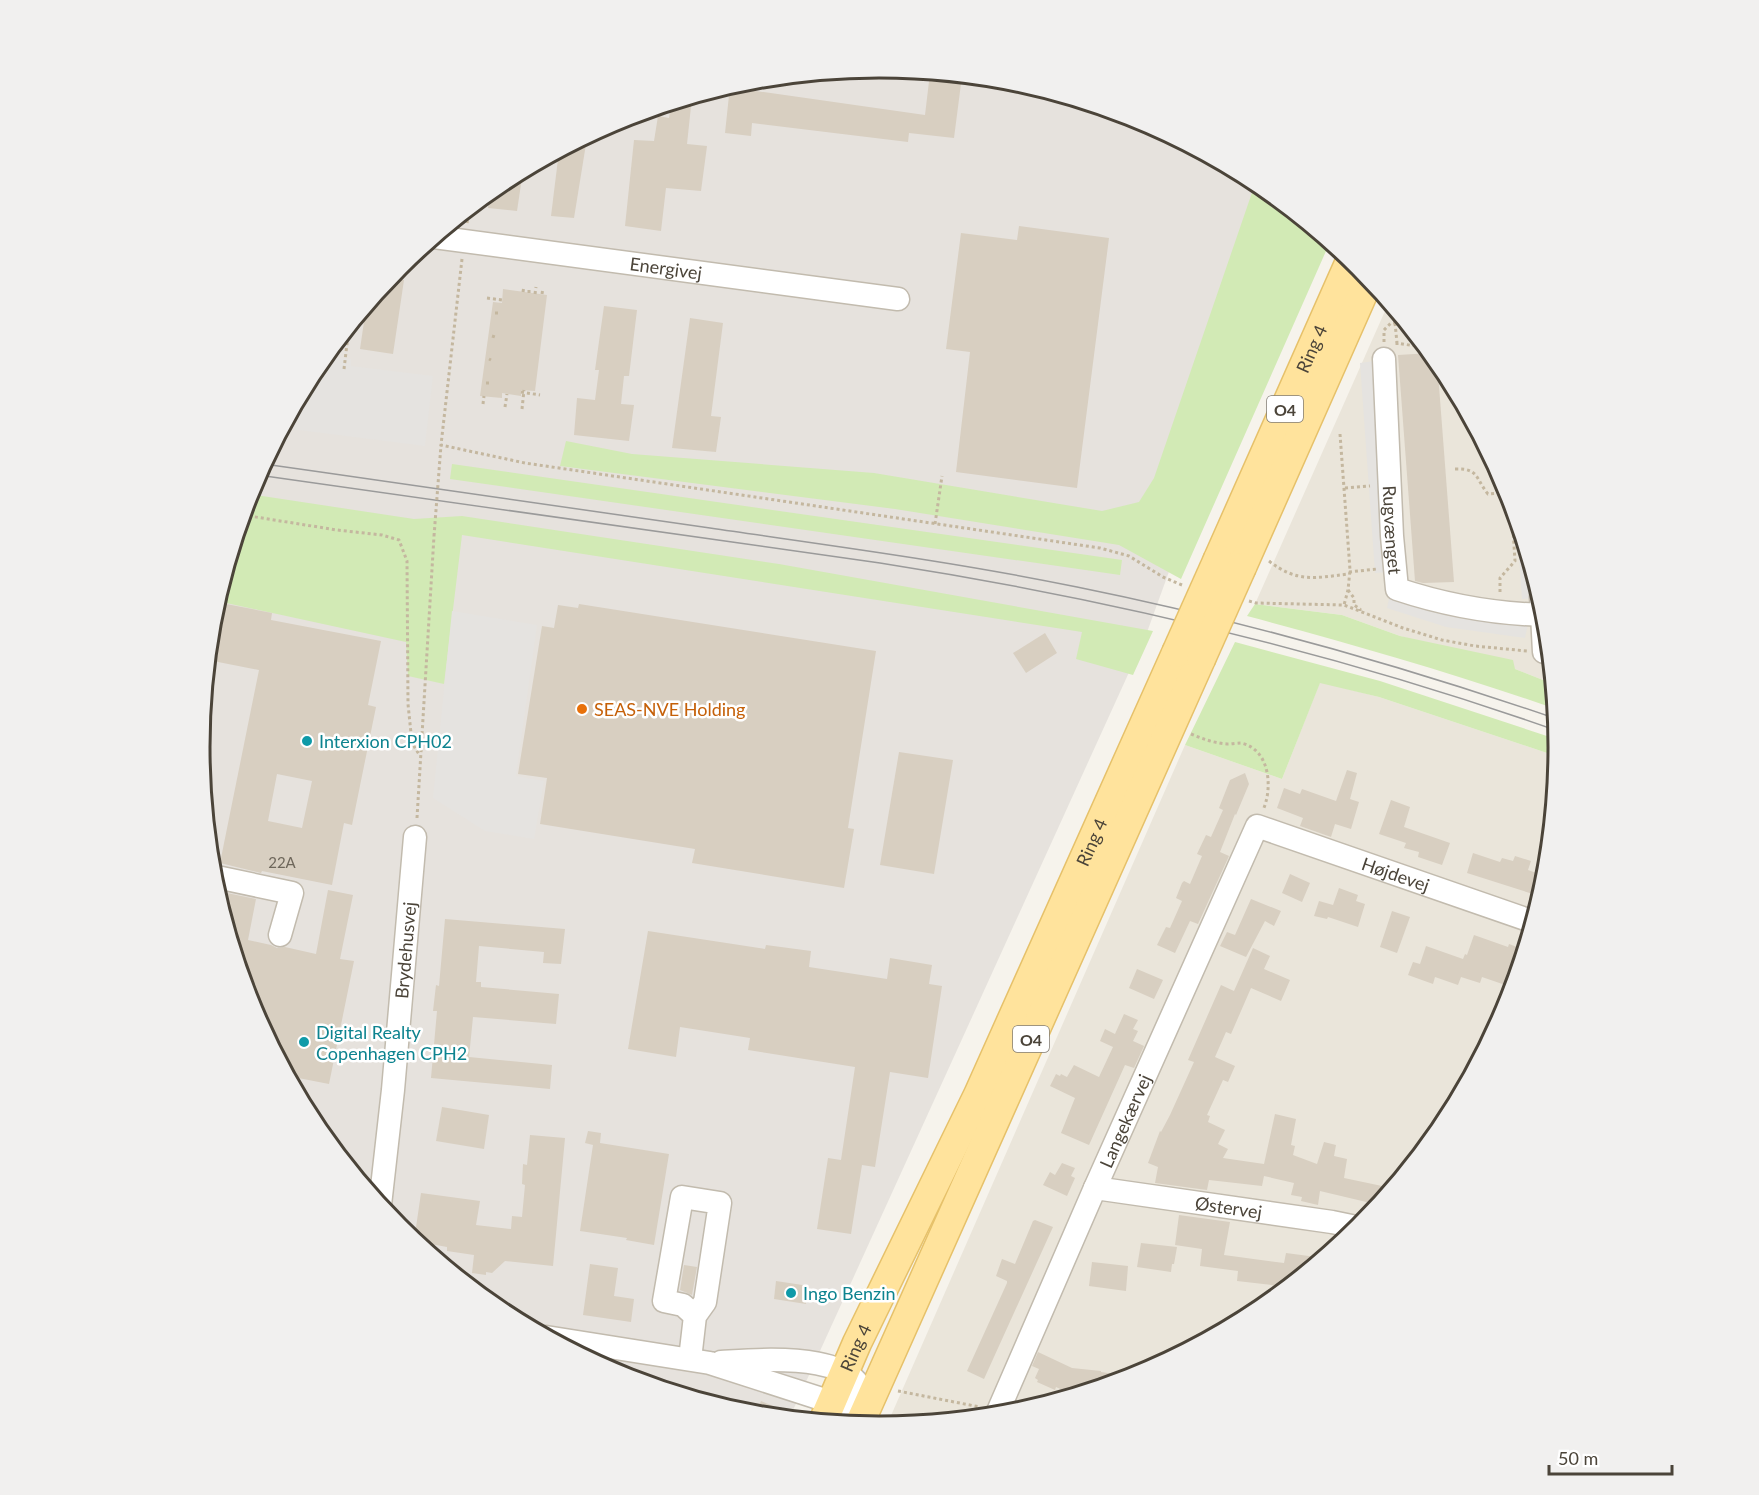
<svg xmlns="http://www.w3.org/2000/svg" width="1759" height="1495" font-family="Lato,sans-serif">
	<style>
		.residential { fill: #eae5da }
		.industrial { fill: #e6e2dd }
		.green { fill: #d2eab5 }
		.parking { fill: #e5e3e0 }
		.building { fill: #d8cfc1; fill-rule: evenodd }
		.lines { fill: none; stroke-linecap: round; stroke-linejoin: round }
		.minor-casing { stroke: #c2bbae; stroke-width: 25 }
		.major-casing { stroke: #e6c16a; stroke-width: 31 }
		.path { stroke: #c4b79f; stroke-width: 3; stroke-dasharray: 3 3; stroke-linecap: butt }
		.minor { stroke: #fff; stroke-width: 22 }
		.major { stroke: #ffe39c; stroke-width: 28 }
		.tram { stroke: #9a9a9a; stroke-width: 1.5 }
		.major-bridge-casing { stroke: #e6c16a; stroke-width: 31; stroke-linecap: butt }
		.path-bridge { stroke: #c4b79f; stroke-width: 3; stroke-dasharray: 3 3; stroke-linecap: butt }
		.major-bridge { stroke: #ffe39c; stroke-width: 28 }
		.food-dot { fill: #e8710a; stroke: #fff; stroke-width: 2 }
		.culture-dot { fill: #0f9aa8; stroke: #fff; stroke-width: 2 }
		.labels { text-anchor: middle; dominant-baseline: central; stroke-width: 5; stroke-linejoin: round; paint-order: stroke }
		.number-label { font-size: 15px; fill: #6e675b }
		.shield { fill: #fff; stroke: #817c74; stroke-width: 1.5 }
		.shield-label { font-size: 16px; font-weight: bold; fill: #4b4439 }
		.street-label { font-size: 18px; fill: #4b4439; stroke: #fff }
		.food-label { font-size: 18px; fill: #c56008; stroke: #fff; text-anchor: start }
		.culture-label { font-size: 18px; fill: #0d838f; stroke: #fff; text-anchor: start }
		.rim { fill: none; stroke: #4b4439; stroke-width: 3 }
	</style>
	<rect width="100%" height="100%" fill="#f6f3ec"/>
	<g class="residential">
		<path d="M1389 302 1445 370 1508 488 1546 615 1553 684 1515 669 1400 636 1342 615 1255 604Z"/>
		<path d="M1320 682 1379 697 1559 757 1546 880 1508 1008 1445 1126 1360 1229 1257 1313 1139 1376 1012 1414 886 1427 1185 745 1282 779Z"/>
	</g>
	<path class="industrial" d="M879 68 1012 81 1140 119 1258 182 1298 216 1146 635 789 1419 746 1414 619 1376 501 1313 398 1228 314 1125 251 1007 213 880 200 747 213 615 251 487 314 369 399 266 502 182 620 119 747 81Z"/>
	<g class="green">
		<path d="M1256 181 1330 242 1181 579 1119 545 895 509 560 466 566 441 632 454 874 473 1102 511 1139 502 1154 478Z"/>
		<path d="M452 464 1122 560 1120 575 450 479Z"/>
		<path d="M249 494 414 519 462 516 779 564 1153 631 1133 675 1076 659 1082 632 462 535 444 684 408 676 406 642 217 601Z"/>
		<path d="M1255 604 1342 615 1400 636 1513 660 1515 669 1553 684 1556 709C1453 673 1352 644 1247 616Z"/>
		<path d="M1235 642 1380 681 1559 740V757L1379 697 1320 683 1282 779 1185 745Z"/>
	</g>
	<g class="parking">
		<path d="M326 356 351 359V366L433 376 425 446 283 428 314 369Z"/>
		<path d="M1374 361 1389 572 1375 573 1360 363Z"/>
		<path d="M1516 514 1533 571 1535 598 1522 599Z"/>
		<path d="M1390 594 1528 624 1525 638 1446 627 1387 608Z"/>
		<path d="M452 611 537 625 516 776 544 781 534 839 485 831 433 798Z"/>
	</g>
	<g class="building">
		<path d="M930 73 962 76 954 138 909 133 908 142 752 123 751 136 725 133 730 86 747 81 757 80 756 91 925 115Z"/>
		<path d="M692 97 687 144 707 146 701 191 666 188 661 231 625 226 634 140 654 141 658 116 669 118 671 104Z"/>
		<path d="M576 143 586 144 574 218 551 216 559 151Z"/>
		<path d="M523 171 517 211 488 208 490 192 502 182Z"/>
		<path d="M1019 226 1109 238 1077 488 956 472 970 352 946 349 961 233 1017 240Z"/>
		<path d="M389 278 404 280 393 354 360 349 365 315H359Z"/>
		<path d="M503 289 547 295 535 391 521 390V396L502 393V398L480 396 493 302 502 303Z"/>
		<path d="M604 306 637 310 629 376H624L621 404 634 405 629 441 574 435 577 398 595 400 599 370H595Z"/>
		<path d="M690 318 723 323 711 416 721 417 716 452 672 448Z"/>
		<path d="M1431 353 1437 360 1454 582 1423 583 1415 581 1398 355Z"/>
		<path d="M216 602 272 613 271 620 381 641 368 705 376 707 352 825 344 823 332 885 262 871 261 873 220 863 259 670 208 660 213 615ZM277 774 312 781 302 828 268 821Z"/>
		<path d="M579 604 876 651 848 828 854 829 844 888 692 863 695 849 540 824 547 778 518 774 542 626 554 628 558 605 578 608Z"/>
		<path d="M1045 633 1057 653 1026 673 1013 653Z"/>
		<path d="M899 752 953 760 934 874 880 865Z"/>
		<path d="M1347 770 1357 773 1350 799 1359 802 1351 829 1335 824 1331 837 1300 826 1303 818 1277 808 1284 788 1300 794 1302 789 1336 801Z"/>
		<path d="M1245 773 1249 784 1236 815 1235 814 1220 852 1229 856 1198 924 1190 921 1175 953 1157 945 1166 927 1170 928 1182 901 1176 898 1182 883 1184 881 1190 884 1202 856 1197 854 1206 835 1211 837 1223 810 1219 808 1230 780Z"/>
		<path d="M1391 800 1410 807 1404 827 1450 843 1442 865 1418 857 1419 852 1404 848 1406 843 1379 834Z"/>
		<path d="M1473 853 1500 862 1502 858 1513 861 1515 856 1531 861 1528 870 1542 875 1536 895 1467 873Z"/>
		<path d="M1290 874 1310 883 1302 902 1282 893Z"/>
		<path d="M1339 888 1358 895 1356 901 1365 904 1358 927 1328 917 1327 919 1314 916 1319 901 1333 905Z"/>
		<path d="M328 890 353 895 340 959 354 961 329 1084 288 1076 251 1007 220 904 222 892 256 899 248 940 271 945 277 948 285 947 316 954Z"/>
		<path d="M1251 899 1281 911 1274 926 1265 921 1246 957 1220 946 1227 932 1235 935Z"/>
		<path d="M1392 911 1410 917 1397 953 1380 947Z"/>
		<path d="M445 919 565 929 561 964 543 963 544 952 479 946 476 982H481V987L559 994 556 1024 473 1017 469 1057 552 1065 550 1089 431 1078 437 1011H433L436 985 439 986Z"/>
		<path d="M648 931 765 949 766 945 811 951 809 967 887 979 890 958 932 965 929 984 942 986 928 1078 890 1072 875 1167 862 1165 851 1234 817 1229 828 1158 841 1160 855 1067 748 1050 750 1038 680 1027 676 1057 628 1049Z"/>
		<path d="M1474 935 1508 947 1509 944 1525 950 1514 988 1482 977 1480 983 1461 977 1458 985 1435 977 1433 984 1408 975 1413 962 1420 964 1426 946 1463 959 1465 954 1467 955Z"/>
		<path d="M1253 948 1270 956 1264 969 1290 980 1281 1001 1251 988 1231 1034 1226 1032 1215 1057 1235 1066 1228 1082 1223 1080 1207 1115 1210 1116 1208 1122 1225 1130 1218 1144 1228 1149 1223 1158 1264 1164 1275 1114 1296 1119 1291 1145 1295 1146 1293 1155 1317 1164 1324 1142 1336 1145 1334 1156 1347 1159 1344 1178 1382 1186 1379 1205 1320 1191 1318 1205 1301 1201 1302 1197 1291 1195 1294 1183 1264 1176 1262 1186 1209 1180 1207 1190 1155 1183 1158 1167 1148 1163 1160 1131 1161 1132 1170 1115 1194 1062 1188 1060 1221 985 1234 991Z"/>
		<path d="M1137 969 1163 980 1154 999 1129 988Z"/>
		<path d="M1124 1014 1138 1020 1133 1029 1138 1031 1133 1041 1144 1046 1134 1068 1125 1065 1089 1145 1061 1133 1075 1098 1050 1086 1056 1074 1060 1076 1061 1074 1067 1077 1074 1065 1099 1077 1113 1047 1100 1041 1105 1029 1115 1034Z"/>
		<path d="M442 1107 489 1115 484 1149 436 1141Z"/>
		<path d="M588 1131 601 1133 600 1143 669 1154 654 1245 626 1240 627 1238 580 1231 593 1145 585 1143Z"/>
		<path d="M530 1135 565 1138 553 1266 505 1261 492 1273 486 1272V1275L472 1273 474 1255 447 1251V1247L414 1241 421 1193 480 1201 476 1225 511 1229 512 1216 522 1217 525 1185 522 1184 523 1164 527 1165Z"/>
		<path d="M1062 1163 1075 1168 1071 1176 1075 1178 1067 1196 1043 1185 1050 1172 1055 1175Z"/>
		<path d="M1179 1215 1230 1222 1224 1255 1284 1263 1286 1253 1324 1258 1288 1287 1237 1281 1238 1271 1200 1266 1202 1249 1175 1245Z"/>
		<path d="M1035 1220 1053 1227 984 1379 967 1371 1007 1283V1281L996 1276 1002 1259 1015 1264 1033 1221Z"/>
		<path d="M1141 1243 1177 1247 1174 1264H1172L1171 1272 1137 1267Z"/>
		<path d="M1092 1262 1128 1266 1126 1291 1089 1286Z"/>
		<path d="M590 1264 618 1268 614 1296 634 1299 631 1322 583 1315Z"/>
		<path d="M684 1265 697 1267 692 1295 680 1290Z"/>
		<path d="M776 1281 809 1286 806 1304 774 1299Z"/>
		<path d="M1038 1352 1072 1368 1101 1371V1372L1135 1377 1081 1393 1067 1392 1056 1387 1055 1390 1037 1382 1038 1380 1035 1378 1039 1369 1032 1366Z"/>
		<path d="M761 1401 773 1406 769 1417 755 1415Z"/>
	</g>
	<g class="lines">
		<defs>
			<g id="minor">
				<path id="s1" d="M434 237 898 299"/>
				<path id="s2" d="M1384 359 1392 536 1397 589C1445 605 1495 614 1546 615"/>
				<path d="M1541 596 1544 652H1550"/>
				<path d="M212 876 292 893 280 935"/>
				<path id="s3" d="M1095 1188 1332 1222 1361 1228"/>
				<path id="s4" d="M380 1205 393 1090 415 837"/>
				<path d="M546 1337 710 1363 831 1402C850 1405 863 1402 876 1387"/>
				<path d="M690 1359 695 1316 705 1302 720 1203 682 1197 664 1301 683 1305 695 1316"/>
				<path d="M721 1362C758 1360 877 1348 863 1413"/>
				<path id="s5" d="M996 1416 1095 1188 1257 826 1534 922"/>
			</g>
			<g id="major">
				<path id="s6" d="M1218 559 1351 259"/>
				<path d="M1242 567 1370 278"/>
				<path id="s7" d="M823 1422 857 1343 978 1095 1176 653"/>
				<path d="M859 1425 1201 659"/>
			</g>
		</defs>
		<use href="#minor" class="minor-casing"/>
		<use href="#major" class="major-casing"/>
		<g class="path">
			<path d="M467 223 469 209"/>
			<path d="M462 259 441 445 525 463 1100 548 1129 556 1163 577 1182 585"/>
			<path d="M523 292 524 286"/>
			<path d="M529 293V287"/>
			<path d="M535 294 536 287"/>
			<path d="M542 294 543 288"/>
			<path d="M487 298 502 300"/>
			<path d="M495 313H498"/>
			<path d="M1395 323 1397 343"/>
			<path d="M492 336 495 337"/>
			<path d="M1384 342V330L1391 323 1406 322"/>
			<path d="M1397 345V343L1427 348"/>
			<path d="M489 359 491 360"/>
			<path d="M344 369 349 327"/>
			<path d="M486 383H489"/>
			<path d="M521 392 540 395"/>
			<path d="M483 404 484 396"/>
			<path d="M505 407 507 394"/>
			<path d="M522 409 524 390"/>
			<path d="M1340 434 1350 570 1348 590 1344 605"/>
			<path d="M1455 469C1479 468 1475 478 1488 494L1509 492"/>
			<path d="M1345 488 1370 486"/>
			<path d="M243 515 337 530 382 535 399 540 407 561 408 704 412 743 420 756"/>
			<path d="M935 524 942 476"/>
			<path d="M1269 561C1297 583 1316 578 1348 574"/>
			<path d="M1349 572 1377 569"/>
			<path d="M1348 590 1354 598V605L1360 609V611"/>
			<path d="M1500 592V578L1515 561 1511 498"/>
			<path d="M1249 601 1256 603 1344 605 1403 628 1442 640 1475 646 1527 651"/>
			<path d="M1191 734C1203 739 1214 743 1227 744 1232 744 1237 743 1241 743 1270 749 1273 788 1263 810"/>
			<path d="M417 818 434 536"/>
			<path d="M625 1377 626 1369"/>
			<path d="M898 1391 980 1407"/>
		</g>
		<use href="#minor" class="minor"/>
		<use href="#major" class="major"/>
		<g class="tram">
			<path d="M264 464C413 485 562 507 710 528 833 546 956 562 1077 587 1240 620 1400 665 1557 719"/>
			<path d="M258 475 880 563C1111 599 1337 653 1558 731"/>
		</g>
		<defs>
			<g id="major-bridge">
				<path d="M1176 653 1218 559"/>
				<path d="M1201 659 1242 567"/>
			</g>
		</defs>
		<use href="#major-bridge" class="major-bridge-casing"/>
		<path class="path-bridge" d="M434 536 441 445"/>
		<use href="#major-bridge" class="major-bridge"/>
	</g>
	<circle class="food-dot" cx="582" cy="709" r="6"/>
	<g class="culture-dot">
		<circle cx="307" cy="741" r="6"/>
		<circle cx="304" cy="1042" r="6"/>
		<circle cx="791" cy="1293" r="6"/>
	</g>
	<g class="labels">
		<g class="number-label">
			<text x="282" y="862">22A</text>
		</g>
		<g class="shield">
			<rect x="1267" y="396" width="36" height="26" rx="4.5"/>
			<rect x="1013" y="1026" width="36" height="26" rx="4.5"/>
		</g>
		<g class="shield-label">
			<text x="1285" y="409">O4</text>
			<text x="1031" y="1039">O4</text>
		</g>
		<g class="street-label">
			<text stroke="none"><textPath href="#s1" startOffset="234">Energivej</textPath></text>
			<text stroke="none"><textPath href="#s6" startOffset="230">Ring 4</textPath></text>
			<text stroke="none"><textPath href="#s2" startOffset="171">Rugvænget</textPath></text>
			<text stroke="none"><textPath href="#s7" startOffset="639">Ring 4</textPath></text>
			<text stroke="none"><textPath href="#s5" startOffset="792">Højdevej</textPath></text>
			<text stroke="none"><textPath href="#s4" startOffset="256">Brydehusvej</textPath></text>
			<text stroke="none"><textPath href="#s5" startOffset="322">Langekærvej</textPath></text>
			<text stroke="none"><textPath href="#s3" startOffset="135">Østervej</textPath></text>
			<text stroke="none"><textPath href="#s7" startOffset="81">Ring 4</textPath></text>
		</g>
		<g class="food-label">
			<text x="594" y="709">SEAS-NVE Holding</text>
		</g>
		<g class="culture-label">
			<text x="319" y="741">Interxion CPH02</text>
			<text x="316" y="1032">Digital Realty<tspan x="316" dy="21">Copenhagen CPH2</tspan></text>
			<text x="803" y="1293">Ingo Benzin</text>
		</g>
	</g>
	<path d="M0 0H1759V1495H0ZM210 747a669 669 0 1 1 1338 0a669 669 0 1 1-1338 0Z" fill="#f1f0ef" fill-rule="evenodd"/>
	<path class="rim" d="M210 747a669 669 0 1 1 1338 0a669 669 0 1 1-1338 0Z"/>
	<path d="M1549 1465v9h123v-9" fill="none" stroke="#4b4439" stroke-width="3"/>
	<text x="1558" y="1465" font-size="18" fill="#4b4439" stroke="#ffffff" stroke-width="4.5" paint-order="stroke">50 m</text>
</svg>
